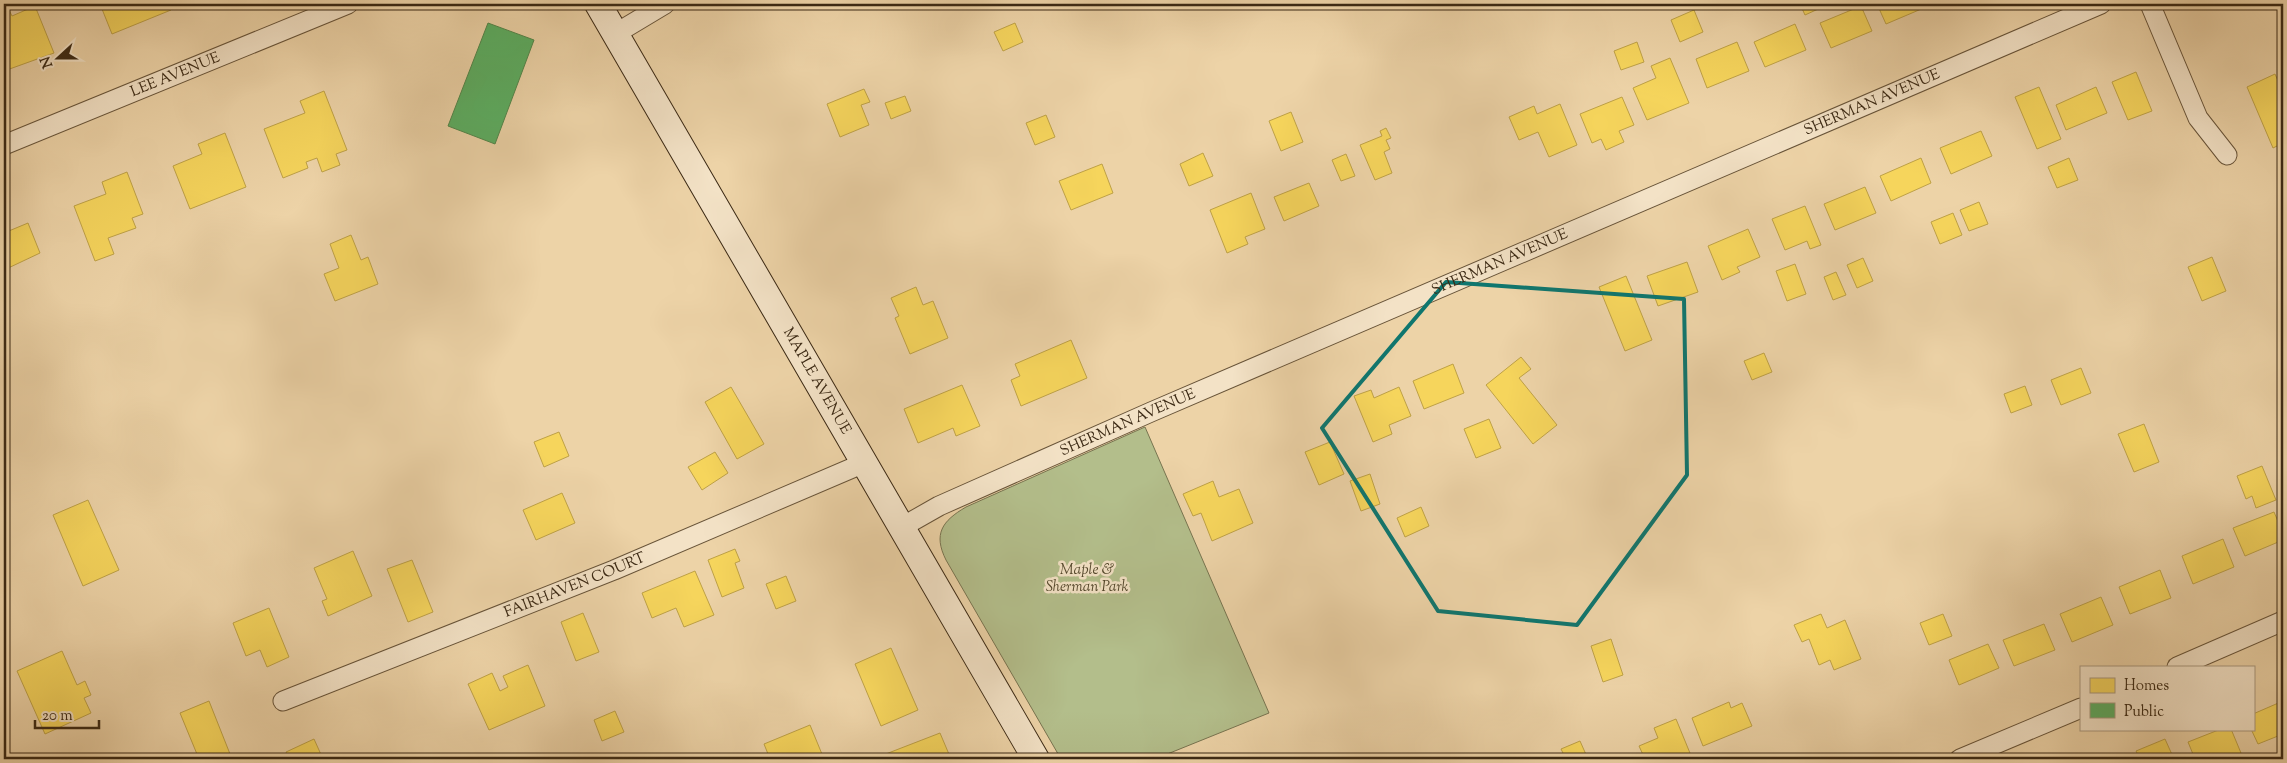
<svg xmlns="http://www.w3.org/2000/svg" width="2287" height="763" font-family="'Sorts Mill Goudy',serif">
	<style>
		.green { fill: #b3be8b; stroke: #777450 }
		.homes { fill: #f6d55c; stroke: #bea146 }
		.public { fill: #5aae61; stroke: #51864a }
		.lines { fill: none; stroke-linecap: round; stroke-linejoin: round }
		.minor-casing { stroke: #685439; stroke-width: 21 }
		.secondary-casing { stroke: #3b2914; stroke-width: 28 }
		.minor { stroke: #f3e2c6; stroke-width: 19 }
		.secondary { stroke: #f3e2c6; stroke-width: 26 }
		.marked { fill: none; stroke: #0f766e; stroke-width: 4; stroke-linejoin: round }
		.labels { text-anchor: middle; dominant-baseline: central; stroke-width: 5; stroke-linejoin: round; paint-order: stroke }
		.street-label { font-size: 15px; fill: #3b2914; stroke: #f3e2c6 }
		.park-label { font-size: 15px; font-style: italic; fill: #53472c; stroke: #f3e2c6 }
	</style>
	<rect width="100%" height="100%" fill="#edd3a7"/>
	<filter id="stains"><feTurbulence type="fractalNoise" baseFrequency=".004" numOctaves="4"/><feColorMatrix values="0 0 0 0 .2 0 0 0 0 .09 0 0 0 0 .02 0 0 0 .5 -.17"/></filter>
	<radialGradient id="worn" r=".72"><stop offset=".6" stop-color="#630" stop-opacity="0"/><stop offset="1" stop-color="#630" stop-opacity=".3"/></radialGradient>
	<path class="green" d="M1145 427 1269 713 1155 759H1061L946 560C933 534 942 521 966 507Z"/>
	<g class="homes">
		<path d="M100 4H169L171 10 112 34Z"/>
		<path d="M1800 4H1826L1827 5 1805 15Z"/>
		<path d="M1877 4H1925L1926 7 1886 24Z"/>
		<path d="M7 6 12 16 35 6 54 53 4 71V8Z"/>
		<path d="M1861 6 1872 31 1831 48 1820 23Z"/>
		<path d="M1694 10 1703 32 1680 42 1671 20Z"/>
		<path d="M1015 23 1023 42 1003 51 994 32Z"/>
		<path d="M1795 24 1806 50 1765 67 1754 42Z"/>
		<path d="M1637 42 1644 62 1621 70 1614 51Z"/>
		<path d="M1737 42 1749 71 1707 88 1696 59Z"/>
		<path d="M1670 58 1689 103 1647 120 1633 88 1656 78 1651 66Z"/>
		<path d="M2136 72 2152 111 2128 120 2112 82Z"/>
		<path d="M2275 74 2283 92V143L2273 148 2247 87Z"/>
		<path d="M2039 87 2061 139 2037 149 2015 97Z"/>
		<path d="M2096 87 2107 113 2066 130 2056 105Z"/>
		<path d="M864 89 870 102 861 105 869 125 840 137 827 104Z"/>
		<path d="M324 91 347 150 336 154 340 165 322 172 317 158 306 162 308 168 283 178 264 129 305 113 300 101Z"/>
		<path d="M905 96 911 111 891 119 885 103Z"/>
		<path d="M1622 97 1634 125 1619 131 1624 142 1606 150 1601 139 1592 143 1580 114Z"/>
		<path d="M1560 104 1577 145 1549 157 1538 132 1519 140 1509 117 1534 106 1537 114Z"/>
		<path d="M1291 112 1303 142 1281 151 1269 121Z"/>
		<path d="M1046 115 1055 137 1035 145 1026 123Z"/>
		<path d="M1386 128 1391 138 1386 140 1390 149 1384 152 1392 173 1375 180 1360 145 1382 136 1380 131Z"/>
		<path d="M1981 131 1992 156 1951 174 1940 148Z"/>
		<path d="M225 133 246 187 190 209 173 166 202 154 198 144Z"/>
		<path d="M1203 153 1213 176 1189 186 1180 164Z"/>
		<path d="M1346 154 1355 176 1341 181 1332 160Z"/>
		<path d="M1921 158 1931 183 1891 201 1880 176Z"/>
		<path d="M2069 158 2078 180 2057 188 2048 167Z"/>
		<path d="M1102 164 1113 193 1071 210 1059 181Z"/>
		<path d="M127 172 143 214 132 218 136 228 108 238 114 254 95 261 74 206 106 194 102 182Z"/>
		<path d="M1309 183 1319 206 1284 221 1274 197Z"/>
		<path d="M1865 187 1876 213 1835 230 1824 204Z"/>
		<path d="M1251 193 1265 229 1245 237 1248 244 1227 253 1210 210Z"/>
		<path d="M1979 202 1988 224 1969 231 1960 210Z"/>
		<path d="M1805 206 1821 245 1810 249 1807 241 1785 250 1772 219Z"/>
		<path d="M1953 213 1962 235 1940 244 1931 222Z"/>
		<path d="M28 223 40 253 4 270V233Z"/>
		<path d="M1748 229 1760 257 1737 267 1740 272 1722 280 1708 246Z"/>
		<path d="M351 235 361 260 368 257 378 284 335 301 324 274 339 268 330 244Z"/>
		<path d="M2212 257 2226 291 2202 301 2188 267Z"/>
		<path d="M1863 258 1873 281 1857 288 1847 265Z"/>
		<path d="M1687 262 1698 292 1658 306 1647 276Z"/>
		<path d="M1795 264 1806 294 1787 301 1776 271Z"/>
		<path d="M1836 272 1846 295 1833 300 1824 277Z"/>
		<path d="M1626 276 1652 340 1625 351 1599 287Z"/>
		<path d="M916 287 923 305 933 301 948 338 910 354 895 318 899 316 891 298Z"/>
		<path d="M1071 340 1087 378 1021 406 1011 380 1020 376 1015 364Z"/>
		<path d="M1764 353 1772 372 1752 380 1744 361Z"/>
		<path d="M1521 357 1531 369 1519 378 1557 425 1533 444 1486 385Z"/>
		<path d="M1453 364 1464 393 1424 409 1413 381Z"/>
		<path d="M2081 368 2091 393 2061 405 2051 380Z"/>
		<path d="M962 385 980 426 956 436 953 428 918 443 904 409Z"/>
		<path d="M2025 386 2032 405 2011 413 2004 394Z"/>
		<path d="M731 387 764 444 737 459 705 402Z"/>
		<path d="M1399 387 1411 416 1389 425 1392 434 1373 442 1354 396 1371 390 1374 398Z"/>
		<path d="M1489 419 1501 448 1476 458 1464 429Z"/>
		<path d="M2144 424 2159 462 2134 472 2118 434Z"/>
		<path d="M559 432 569 456 544 467 534 442Z"/>
		<path d="M1330 442 1344 474 1319 485 1305 452Z"/>
		<path d="M715 452 728 473 702 490 688 467Z"/>
		<path d="M2262 466 2276 500 2256 508 2252 496 2246 499 2237 476Z"/>
		<path d="M1370 474 1380 504 1361 511 1350 481Z"/>
		<path d="M1213 481 1219 497 1239 489 1253 523 1212 541 1201 513 1193 516 1183 494Z"/>
		<path d="M562 493 575 523 536 540 523 510Z"/>
		<path d="M88 500 119 570 83 586 53 515Z"/>
		<path d="M1421 507 1429 526 1405 537 1397 518Z"/>
		<path d="M2274 512 2283 533V540L2245 556 2233 528Z"/>
		<path d="M2223 539 2234 567 2193 584 2182 556Z"/>
		<path d="M735 549 740 561 735 563 744 588 722 597 708 560Z"/>
		<path d="M353 551 372 596 328 616 322 601 327 599 314 568Z"/>
		<path d="M412 560 433 612 408 622 387 569Z"/>
		<path d="M2160 570 2171 598 2130 614 2119 587Z"/>
		<path d="M695 571 714 615 684 627 676 608 652 618 642 593Z"/>
		<path d="M786 576 796 601 776 609 766 584Z"/>
		<path d="M2101 597 2113 625 2072 642 2060 614Z"/>
		<path d="M269 608 289 657 267 667 260 650 246 656 233 623Z"/>
		<path d="M583 613 599 652 576 661 561 622Z"/>
		<path d="M1821 614 1827 628 1845 620 1861 659 1834 670 1830 660 1819 665 1809 639 1802 642 1794 625Z"/>
		<path d="M1943 614 1952 636 1929 645 1920 623Z"/>
		<path d="M2044 624 2055 650 2014 666 2003 640Z"/>
		<path d="M1611 639 1623 675 1603 682 1591 646Z"/>
		<path d="M1988 644 1999 668 1959 685 1949 660Z"/>
		<path d="M891 648 918 710 881 726 855 664Z"/>
		<path d="M62 651 77 685 85 681 91 695 84 698 91 713 45 734 17 671Z"/>
		<path d="M528 665 545 706 489 730 468 684 492 673 500 691 508 687 503 676Z"/>
		<path d="M209 701 232 759H199L180 713Z"/>
		<path d="M2283 701V734L2258 744 2251 729H2253V714Z"/>
		<path d="M1729 702 1731 708 1742 703 1752 726 1703 746 1692 718Z"/>
		<path d="M615 711 624 732 602 741 594 720Z"/>
		<path d="M1676 719 1692 758 1645 759 1639 746 1658 738 1654 728Z"/>
		<path d="M810 725 824 759H770L764 744Z"/>
		<path d="M2221 729H2231L2241 753 2226 759H2195L2188 742Z"/>
		<path d="M940 733 951 759H879L878 757Z"/>
		<path d="M314 739 323 759H289L286 752Z"/>
		<path d="M2165 739 2174 759H2140L2136 751Z"/>
		<path d="M1580 741 1588 759H1566L1561 749Z"/>
	</g>
	<path class="public" d="M488 23 534 40 495 144 448 126Z"/>
	<g class="lines">
		<defs>
			<g id="minor">
				<path d="M2150 4 2198 118 2227 155"/>
				<path d="M615 34 665 4"/>
				<path id="s1" d="M4 145 348 4"/>
				<path id="s2" d="M902 527 939 506 1151 412 2101 4"/>
				<path d="M2177 667 2283 621"/>
				<path id="s3" d="M283 701 614 570 864 463"/>
				<path d="M1960 759 2081 708"/>
			</g>
			<g id="secondary">
				<path id="s4" d="M598 4 1036 759"/>
			</g>
		</defs>
		<use href="#minor" class="minor-casing"/>
		<use href="#secondary" class="secondary-casing"/>
		<use href="#minor" class="minor"/>
		<use href="#secondary" class="secondary"/>
	</g>
	<path class="marked" d="M1446 282 1684 299 1687 475 1577 625 1438 611 1322 428Z"/>
	<g class="labels">
		<g class="street-label">
			<text stroke="none"><textPath href="#s1" startOffset="185">LEE AVENUE</textPath></text>
			<text stroke="none"><textPath href="#s2" startOffset="1059">SHERMAN AVENUE</textPath></text>
			<text stroke="none"><textPath href="#s2" startOffset="654">SHERMAN AVENUE</textPath></text>
			<text stroke="none"><textPath href="#s4" startOffset="436">MAPLE AVENUE</textPath></text>
			<text stroke="none"><textPath href="#s2" startOffset="249">SHERMAN AVENUE</textPath></text>
			<text stroke="none"><textPath href="#s3" startOffset="314">FAIRHAVEN COURT</textPath></text>
		</g>
		<g class="park-label">
			<text x="1087" y="570">Maple &amp;<tspan x="1087" dy="17">Sherman Park</tspan></text>
		</g>
	</g>
	<rect width="2287" height="763" fill="none" stroke="#edd3a7" stroke-width="20"/>
	<rect x="5" y="5" width="2277" height="753" fill="none" stroke="#3b2914" stroke-width="2.5"/>
	<rect x="10" y="10" width="2267" height="743" fill="none" stroke="#3b2914"/>
	<rect x="2080" y="666" width="175" height="65" fill="#f3e2c6" stroke="#a9987f"/>
	<rect x="2090" y="678" width="25" height="15" fill="#f6d55c" stroke="#a9987f"/>
	<text x="2124" y="690" font-size="15" fill="#3b2914">Homes</text>
	<rect x="2090" y="703" width="25" height="15" fill="#5aae61" stroke="#a9987f"/>
	<text x="2124" y="716" font-size="15" fill="#3b2914">Public</text>
	<g transform="translate(58 58) rotate(249)" stroke="#f3e2c6" stroke-width="4" paint-order="stroke">
	<path d="M0-4L9 19L0 12L-9 19Z" fill="#3b2914"/>
	<text y="-8" font-size="14" font-weight="bold" text-anchor="middle" fill="#3b2914">N</text>
	</g>
	<path d="M35 720v8h64v-8" fill="none" stroke="#3b2914" stroke-width="2.5"/>
	<text x="42" y="720" font-size="15" fill="#3b2914" stroke="#f3e2c6" stroke-width="4" paint-order="stroke">20 m</text>
	<rect width="100%" height="100%" filter="url(#stains)"/>
	<rect width="100%" height="100%" fill="url(#worn)"/>
</svg>
